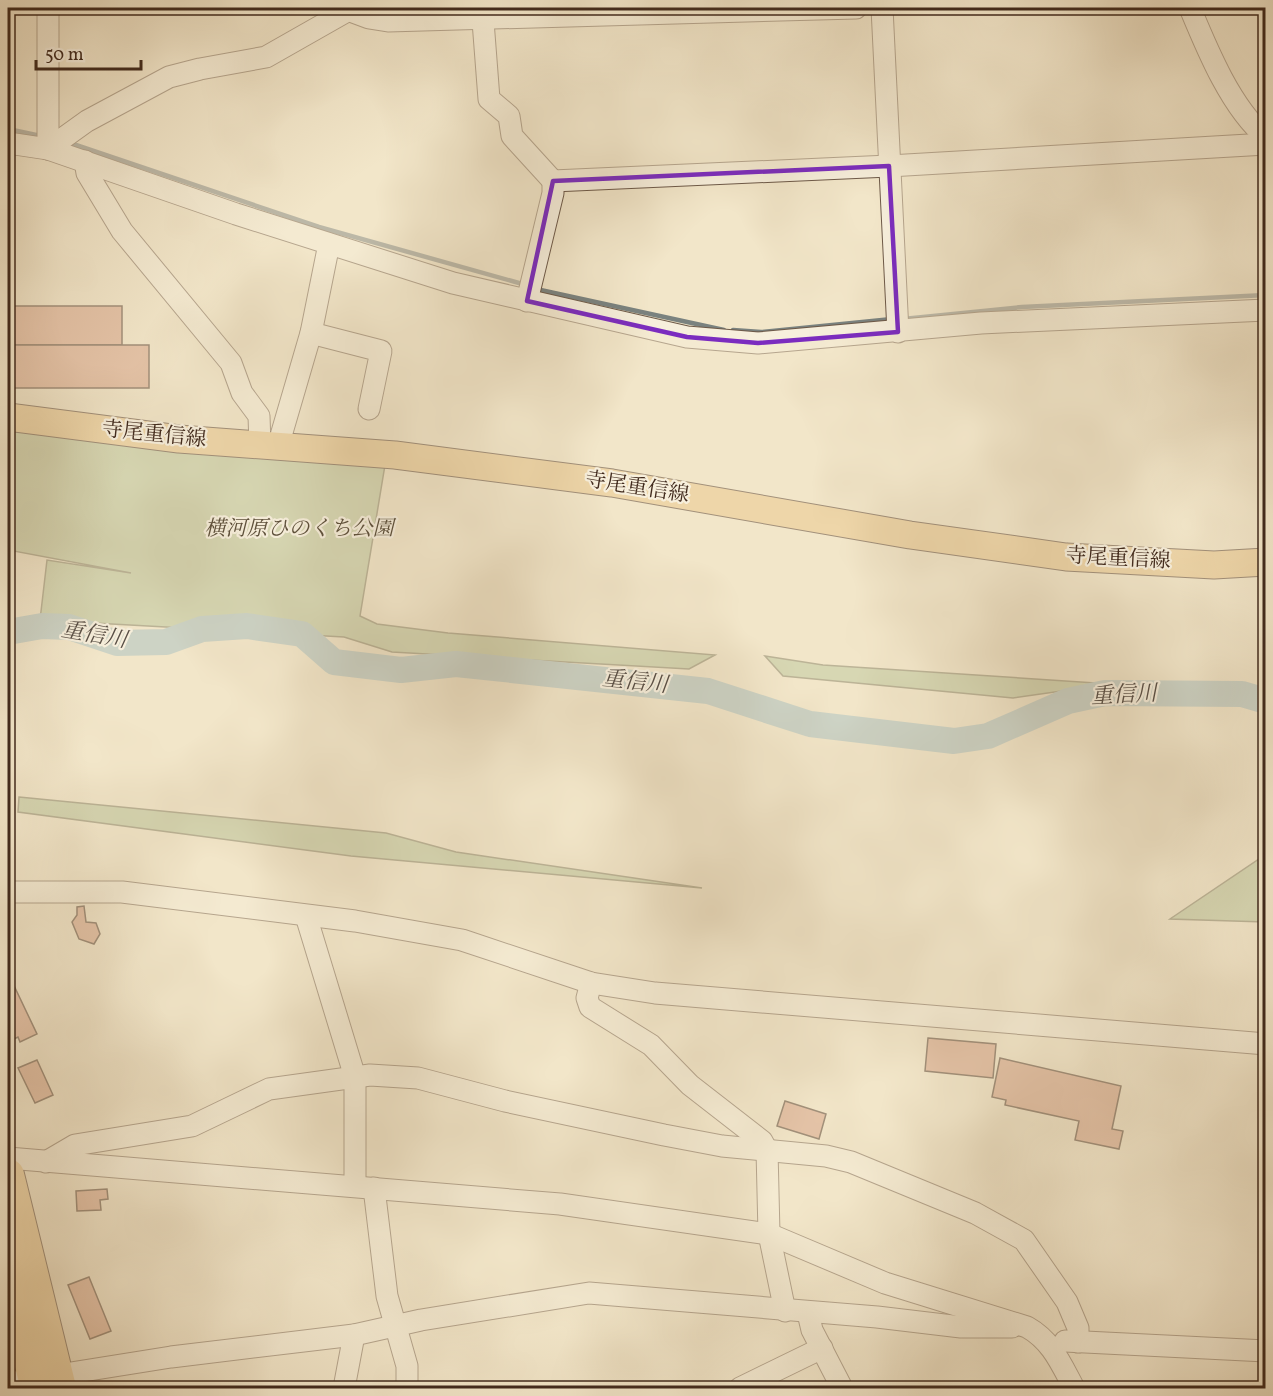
<svg xmlns="http://www.w3.org/2000/svg" width="1273" height="1396" font-family="Vollkorn,'Noto Serif JP',serif">
	<style>
		.green { fill: #b5c69a; stroke: #7b785c; stroke-width: 1.5 }
		.lines { fill: none; stroke-linecap: round; stroke-linejoin: round }
		.stream { stroke: #7a827f; stroke-width: 4.5 }
		.river { stroke: #a0bdc1; stroke-width: 26 }
		.building { fill: #d69b80; stroke: #412a1d; stroke-width: 1.5 }
		.minor-casing { stroke: #6d5948; stroke-width: 23 }
		.major-casing { stroke: #412a1d; stroke-width: 29 }
		.highway-casing { stroke: #412a1d; stroke-width: 34 }
		.minor { stroke: #f7efdc; stroke-width: 21 }
		.major { stroke: #e9c384; stroke-width: 27 }
		.highway { stroke: #e9c384; stroke-width: 32 }
		.marked { fill: none; stroke: #7b2cbf; stroke-width: 4.5; stroke-linejoin: round }
		.labels { text-anchor: middle; dominant-baseline: central; stroke-width: 4.5; stroke-linejoin: round; paint-order: stroke }
		.street-label { font-size: 21px; fill: #412a1d; stroke: #f7efdc }
		.park-label { font-size: 21px; font-style: italic; fill: #5e513c; stroke: #f7efdc }
		.water-label { font-size: 22px; font-style: italic; fill: #594f46; stroke: #f7efdc }
	</style>
	<rect width="100%" height="100%" fill="#f2e6c9"/>
	<filter id="stains"><feTurbulence type="fractalNoise" baseFrequency=".00333" numOctaves="4"/><feColorMatrix values="0 0 0 0 .2 0 0 0 0 .09 0 0 0 0 .02 0 0 0 .5 -.17"/></filter>
	<radialGradient id="worn" r=".72"><stop offset=".6" stop-color="#630" stop-opacity="0"/><stop offset="1" stop-color="#630" stop-opacity=".3"/></radialGradient>
	<g class="green">
		<path d="M8 425 385 465 360 616 377 624 448 633 715 655 689 669 392 652 344 637 40 620 47 560 131 573 8 550Z"/>
		<path d="M765 656 823 665 1111 684 1013 698 783 676Z"/>
		<path d="M19 797 386 833 456 852 702 888 351 856 18 812Z"/>
		<path d="M1265 855V922L1170 919Z"/>
	</g>
	<g class="lines">
		<g class="stream">
			<path d="M8 129 41 136"/>
			<path d="M70 143 319 227 526 285"/>
			<path d="M536 289 724 330"/>
			<path d="M903 319 1022 307 1266 295"/>
			<path d="M733 330 761 332 892 319"/>
		</g>
		<path class="river" d="M8 632 42 626 69 627 117 643 166 642 202 629 247 626 302 634 334 662 401 670 456 664 708 691 810 724 954 741 988 736 1068 701 1105 693 1242 694 1266 701"/>
	</g>
	<g class="building">
		<rect x="8" y="306" width="114" height="39"/>
		<rect x="8" y="345" width="141" height="43"/>
		<path d="M84 906 86 922 96 923 100 934 94 944 79 939 72 922 77 915V907Z"/>
		<path d="M8 973 37 1034 20 1042 18 1037 14 1039 8 1026Z"/>
		<path d="M928 1038 996 1044 993 1078 925 1071Z"/>
		<path d="M1000 1058 1121 1086 1112 1129 1123 1131 1119 1149 1075 1140 1079 1121 1005 1105 1006 1100 992 1097Z"/>
		<path d="M37 1060 53 1095 35 1103 18 1068Z"/>
		<path d="M785 1101 826 1114 819 1139 777 1126Z"/>
		<path d="M107 1189 108 1199 100 1200 101 1210 77 1211 76 1191Z"/>
		<path d="M89 1277 111 1331 90 1339 68 1285Z"/>
	</g>
	<g class="lines">
		<defs>
			<g id="minor">
				<path d="M342 8 369 18 388 21 856 8"/>
				<path d="M482 8 489 99 509 116 512 136 553 181 889 166 1266 144"/>
				<path d="M882 8 898 332"/>
				<path d="M1190 8C1207 49 1231 108 1266 137"/>
				<path d="M8 143 48 149 236 214 453 283 687 337 758 343 981 323 1266 310"/>
				<path d="M48 149 87 121 169 77 200 69 266 57 347 11"/>
				<path d="M48 149V8"/>
				<path d="M85 161 87 173 122 231 231 363 242 393 259 416 260 445"/>
				<path d="M527 301 553 193V181"/>
				<path d="M311 333 381 351 369 409"/>
				<path d="M278 446 311 333 329 244"/>
				<path d="M8 892H122L355 921 462 940 591 983 655 993 1266 1044"/>
				<path d="M306 916 355 1077V1186"/>
				<path d="M591 983 587 998 590 1007 651 1045 690 1085 762 1141 767 1150 769 1234 785 1311"/>
				<path d="M8 1158 560 1204 769 1234 885 1283 1027 1327C1052 1341 1061 1364 1074 1388"/>
				<path d="M46 1162 75 1145 192 1126 269 1089 370 1075 418 1078 505 1101 664 1135 722 1146 826 1156 851 1162 975 1213 1024 1240 1067 1302 1078 1328V1342"/>
				<path d="M374 1188 387 1296 407 1366V1388"/>
				<path d="M808 1313 812 1330 842 1388"/>
				<path d="M1065 1341 1266 1351"/>
				<path d="M8 1383 171 1357 354 1335 421 1320 589 1293 877 1317 961 1327H1012"/>
				<path d="M344 1388 354 1335"/>
				<path d="M740 1388 822 1348"/>
			</g>
			<path id="major" d="M8 417 179 439 395 455 612 483 910 535 1066 557 1214 565 1266 562"/>
			<g id="highway">
				<path d="M8 1175 60 1388"/>
				<path d="M8 1277 37 1388"/>
			</g>
		</defs>
		<use href="#minor" class="minor-casing"/>
		<use href="#major" class="major-casing"/>
		<use href="#highway" class="highway-casing"/>
		<use href="#minor" class="minor"/>
		<use href="#major" class="major"/>
		<use href="#highway" class="highway"/>
	</g>
	<path d="M0 0H1273V1396H0ZM889 166 898 332 758 343 687 337 527 301 553 181Z" fill="#f2e6c9" fill-opacity=".55" fill-rule="evenodd"/>
	<path class="marked" d="M889 166 898 332 758 343 687 337 527 301 553 181Z"/>
	<g class="labels">
		<g class="street-label">
			<text transform="translate(154 435) rotate(6)">寺尾重信線</text>
			<text transform="translate(637 488) rotate(9)">寺尾重信線</text>
			<text transform="translate(1118 559) rotate(3)">寺尾重信線</text>
		</g>
		<g class="park-label">
			<text x="299" y="529">横河原ひのくち公園</text>
		</g>
		<g class="water-label">
			<text transform="translate(94 636) rotate(10)">重信川</text>
			<text transform="translate(635 683) rotate(6)">重信川</text>
			<text transform="translate(1124 696) rotate(-3)">重信川</text>
		</g>
	</g>
	<rect width="1273" height="1396" fill="none" stroke="#f2e6c9" stroke-width="30"/>
	<rect x="9" y="9" width="1255" height="1378" fill="none" stroke="#412a1d" stroke-width="3"/>
	<rect x="15" y="15" width="1243" height="1366" fill="none" stroke="#412a1d" stroke-width="1.5"/>
	<path d="M36 60v9h105v-9" fill="none" stroke="#412a1d" stroke-width="3"/>
	<text x="45" y="60" font-size="18" fill="#412a1d" stroke="#f7efdc" stroke-width="4.5" paint-order="stroke">50 m</text>
	<rect width="100%" height="100%" filter="url(#stains)"/>
	<rect width="100%" height="100%" fill="url(#worn)"/>
</svg>
